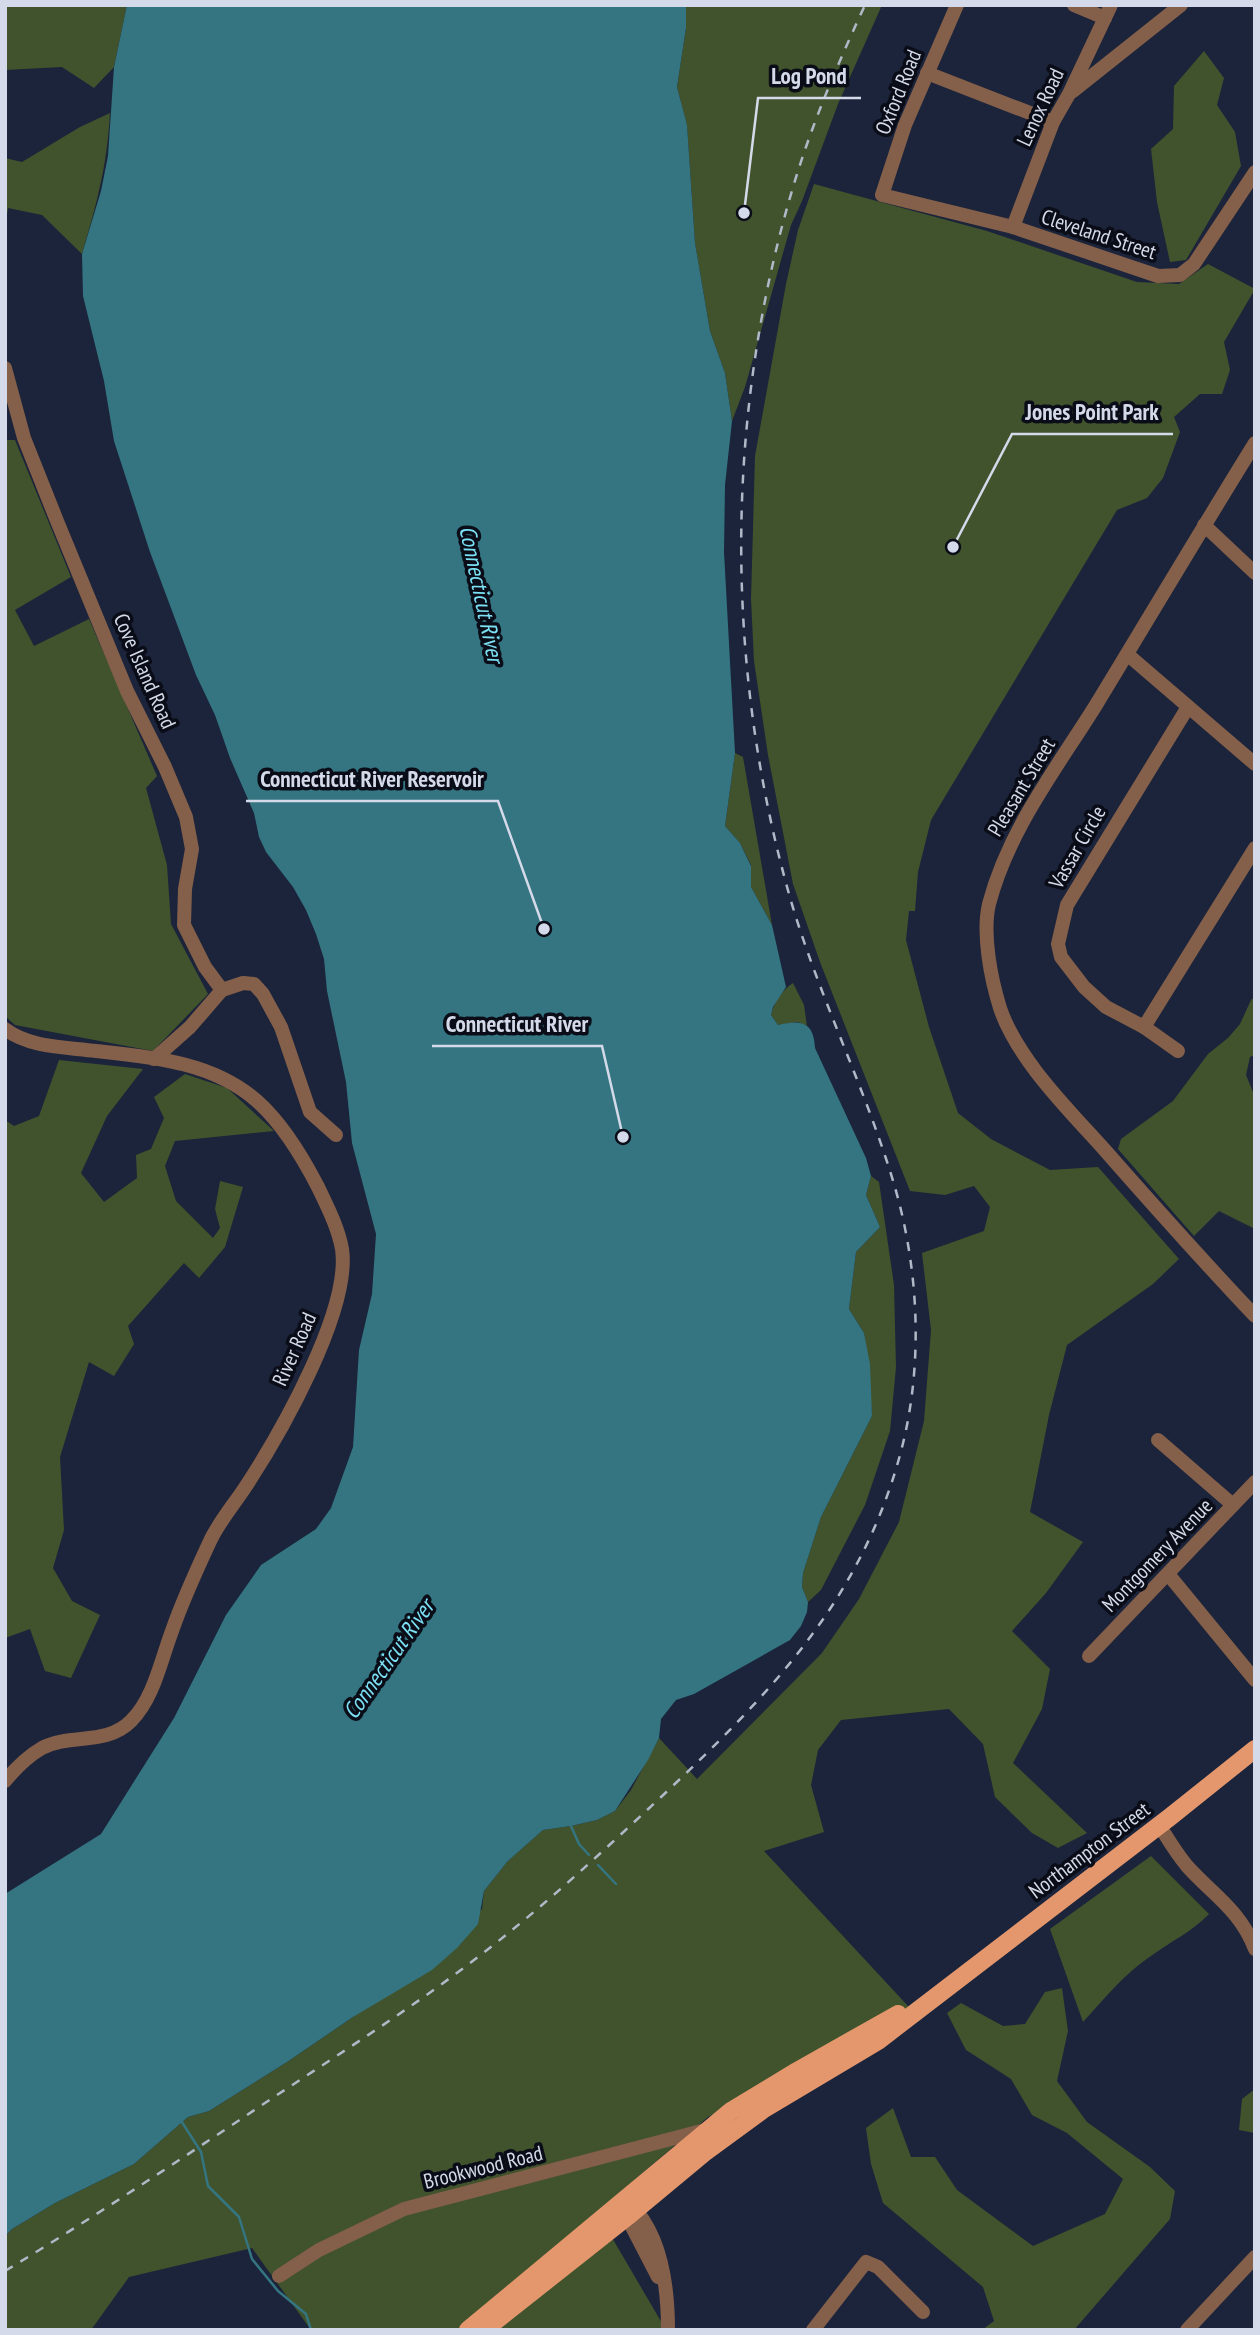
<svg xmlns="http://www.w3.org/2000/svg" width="1260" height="2335" font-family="'PT Sans Narrow',sans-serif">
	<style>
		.green { fill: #40532d }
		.water { fill: #347581 }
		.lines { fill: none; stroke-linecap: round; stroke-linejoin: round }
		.stream { stroke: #347581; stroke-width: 2.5 }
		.minor { stroke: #845f4a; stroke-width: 14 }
		.major { stroke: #e4976c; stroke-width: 18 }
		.rail { stroke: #b1b8c8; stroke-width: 2.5; stroke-dasharray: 9 9; stroke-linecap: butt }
		.labels { text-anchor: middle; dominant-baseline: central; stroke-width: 7; stroke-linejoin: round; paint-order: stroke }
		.street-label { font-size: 21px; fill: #d4dae9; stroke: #0a0d17 }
		.water-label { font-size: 23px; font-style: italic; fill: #7ce1f5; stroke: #0a0d17 }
		.leader { fill: none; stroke: #d4dae9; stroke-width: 2.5 }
		.callout-dot { fill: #d4dae9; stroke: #0a0d17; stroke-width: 2.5 }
		.callout-label { font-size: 23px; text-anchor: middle; font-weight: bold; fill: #d4dae9; stroke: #0a0d17; stroke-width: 7; stroke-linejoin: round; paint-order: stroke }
	</style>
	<rect width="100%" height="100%" fill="#1b243a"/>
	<g class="green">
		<path d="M5 5H127L114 67 94 88 62 67 5 70Z"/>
		<path d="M686 5H882L838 104 802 201 791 225 745 387 732 421 725 373 710 331 695 243 687 126 677 87 686 28Z"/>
		<path d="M1204 51 1224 78 1217 105 1235 132 1241 166 1186 260 1170 262 1157 202 1151 149 1173 129 1174 86Z"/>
		<path d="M110 113C107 166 97 203 82 254L42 215 8 208 5 227V158L22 162 80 127Z"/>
		<path d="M814 184 987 231 1137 282 1179 284 1208 264 1255 289 1224 342 1230 370 1222 394H1200L1174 417 1180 432 1163 478 1147 498 1117 510 931 820 918 872 915 911H909L906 940 929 1027 958 1113 991 1139 1050 1170 1098 1167 1179 1259 1153 1284 1067 1345 1049 1415 1030 1512 1083 1542 1046 1593 1012 1631 1050 1669 1042 1709 1013 1763 1087 1833 1058 1848 1032 1833 995 1797 983 1744 949 1709 841 1720 818 1750 811 1785 824 1832 764 1851 921 2020 708 2117 597 2212 666 2330H311L252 2248 129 2277 91 2330H5V2236L12 2229 55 2203 134 2164 188 2117 209 2111 287 2062 353 2017 482 1909 484 1891 507 1862 543 1830 571 1826 597 1820 615 1811 631 1790 659 1738 697 1779 822 1653 859 1599 899 1522 924 1421 931 1330 922 1253 984 1231 990 1207 974 1186 945 1195 910 1191 820 962 793 884 768 755 754 661 751 599 755 456 786 284 798 230Z"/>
		<path d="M5 440H15L71 577 15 610 34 646 89 619 157 776 146 788 167 865 171 924 208 994 153 1051 15 1025 5 1016Z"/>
		<path d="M735 753 743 757 772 925 751 887V865L740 843 725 826Z"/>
		<path d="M793 983 804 1005 807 1026 798 1022 778 1025 771 1015C773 1004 783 989 793 983Z"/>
		<path d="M1255 997V1055L1250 1057 1246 1075 1255 1097V1229L1219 1211 1194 1236 1118 1149 1121 1139 1173 1101 1208 1054 1228 1038 1240 1024 1251 1000Z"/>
		<path d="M59 1060 143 1069 107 1116 81 1173 104 1202 137 1178 136 1155 151 1149 164 1118 154 1097 185 1074 227 1088 274 1131 175 1141 165 1166 176 1201 213 1238 220 1228 215 1209 220 1181 243 1187 225 1247 199 1278 184 1263 128 1326 134 1344 114 1376 89 1362 60 1457 64 1530 53 1568 72 1601 100 1615 71 1678 45 1671 30 1629 5 1638V1120L14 1126 39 1116Z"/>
		<path d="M871 1176 879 1182 894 1285 896 1367 890 1431 865 1505 821 1590 808 1602 802 1587 803 1573 821 1517 872 1416 864 1333 849 1309 856 1252 880 1227 866 1195Z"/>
		<path d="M1151 1856 1209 1914C1192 1932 1171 1941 1151 1956 1125 1973 1104 1999 1083 2022L1050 1929Z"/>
		<path d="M1062 1988 1068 2031 1057 2081 1087 2122 1150 2167 1175 2191 1170 2219 1074 2330H982L994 2321 983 2287 883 2203 871 2164 866 2128 893 2108 911 2157H935L957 2190 1033 2246 1105 2214 1123 2179 1067 2133 1032 2115 1011 2079 966 2050 947 2013 961 2003 1003 2026 1025 2024 1045 1992Z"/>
		<path d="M1255 2089V2133L1239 2130 1242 2099Z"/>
	</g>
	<path class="water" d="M127 5H686V28L677 87 687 125 695 243 710 331 725 373 732 421 725 485 724 552 735 753 725 826 740 843 751 866V887L772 925 786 987 773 1007 771 1015 778 1025C801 1019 814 1022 815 1048L866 1158 871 1176 866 1195 880 1227 856 1252 849 1309 864 1333 870 1364 872 1416 821 1517 803 1573 802 1587 808 1602 807 1612 801 1626 790 1640 694 1694 676 1700 661 1719 659 1738 648 1760 615 1811 597 1820 571 1826 543 1830 507 1862 484 1891 478 1924 457 1948 432 1970 353 2017 287 2062 209 2111 188 2117 134 2164 55 2203 12 2229 5 2236V1894L101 1834 174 1718 226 1615 261 1565 316 1529 331 1508 353 1447 359 1350 372 1294 376 1234 352 1143 346 1082 327 991 324 959 316 934 306 910 293 887 266 852 259 837 254 813 230 758 215 715 196 675 150 552 114 441 104 381 83 296 82 254 101 191 108 156 114 67Z"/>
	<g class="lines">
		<g class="stream">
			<path d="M571 1826 579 1844 589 1855"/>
			<path d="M598 1865 616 1884"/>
			<path d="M180 2119 201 2152 208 2186 239 2217 252 2259 278 2291 306 2314 311 2330"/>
		</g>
		<g class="minor">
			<path d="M957 5 905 125 882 195 1013 227 1158 276 1180 275 1194 264 1255 172"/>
			<path d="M1074 5 1105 18"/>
			<path d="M927 73 1053 122"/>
			<path d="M1073 91 1181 5"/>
			<path d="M1013 227 1053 122 1069 94 1111 5"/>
			<path d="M5 368 24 438 57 521 127 691 165 767 186 817 192 849 185 889 184 925 205 967 222 990"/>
			<path d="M1255 443C1201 530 1149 618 1096 705 1056 769 1009 829 989 904 982 934 991 979 1000 1008 1017 1059 1068 1109 1103 1148 1153 1205 1203 1261 1255 1316"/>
			<path d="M1204 525 1255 573"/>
			<path d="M1127 654 1255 764"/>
			<path d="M1188 707 1067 905 1058 944 1061 957 1084 987 1106 1007 1144 1027 1255 848"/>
			<path d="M1144 1027 1178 1051"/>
			<path d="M5 1029C30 1048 66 1047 96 1051 152 1057 213 1062 257 1101 283 1124 302 1156 318 1187 327 1206 338 1227 342 1249 351 1310 281 1432 248 1483 236 1502 221 1519 211 1539 197 1569 183 1599 172 1631 161 1660 154 1698 131 1721 106 1746 71 1733 42 1748 28 1756 15 1769 5 1781"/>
			<path d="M154 1059 190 1027 222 990 243 983 254 984 263 994 281 1027 310 1112 336 1135"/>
			<path d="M1158 1440 1233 1505"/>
			<path d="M1168 1574 1255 1680"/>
			<path d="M1089 1656 1255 1482"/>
			<path d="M1159 1825C1168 1839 1176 1853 1187 1866 1213 1895 1240 1910 1255 1949"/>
			<path d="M631 2205C662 2236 668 2287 668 2330"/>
			<path d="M626 2207 627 2217 658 2277"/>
			<path d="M279 2276 319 2250 404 2209 709 2129"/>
			<path d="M813 2330 866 2262 878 2267 923 2312"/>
			<path d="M1187 2330 1255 2257"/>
		</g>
		<g class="major">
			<path d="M468 2330 731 2111 797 2071 898 2014"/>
			<path d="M484 2330 627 2217 704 2153 764 2109 878 2041 1170 1817 1255 1749"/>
		</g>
		<path class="rail" d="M5 2271C91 2219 175 2163 259 2107 331 2059 405 2013 474 1960 540 1910 600 1854 660 1798 768 1696 860 1602 900 1455 925 1363 919 1261 890 1171 861 1079 818 993 791 901 723 664 724 406 798 171 816 114 840 59 865 5"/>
	</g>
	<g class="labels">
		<g class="street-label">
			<text transform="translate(898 92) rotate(-68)">Oxford Road</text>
			<text transform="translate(1040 107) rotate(-65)">Lenox Road</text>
			<text transform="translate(1099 234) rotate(18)">Cleveland Street</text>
			<text transform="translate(145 671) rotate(66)">Cove Island Road</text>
			<text transform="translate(1021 787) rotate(-59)">Pleasant Street</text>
			<text transform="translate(1077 847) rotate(-60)">Vassar Circle</text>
			<text transform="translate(294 1349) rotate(-66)">River Road</text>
			<text transform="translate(1157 1555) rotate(-46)">Montgomery Avenue</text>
			<text transform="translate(1089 1850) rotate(-37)">Northampton Street</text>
			<text transform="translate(483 2167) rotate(-14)">Brookwood Road</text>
		</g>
		<g class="water-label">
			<text transform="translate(482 594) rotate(78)">Connecticut River</text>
			<text transform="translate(388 1659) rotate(-55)">Connecticut River</text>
		</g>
	</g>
	<path class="leader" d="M744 213L758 98H861M953 547L1012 434H1173M544 929L498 801H246M623 1137L602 1046H432"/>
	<g class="callout-dot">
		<circle cx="744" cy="213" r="7"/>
		<circle cx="953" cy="547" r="7"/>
		<circle cx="544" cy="929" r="7"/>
		<circle cx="623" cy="1137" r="7"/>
	</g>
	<g class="callout-label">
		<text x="809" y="84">Log Pond</text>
		<text x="1092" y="420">Jones Point Park</text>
		<text x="372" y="787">Connecticut River Reservoir</text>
		<text x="517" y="1032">Connecticut River</text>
	</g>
	<rect width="1260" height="2335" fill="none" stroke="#d4dae9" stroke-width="14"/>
</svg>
